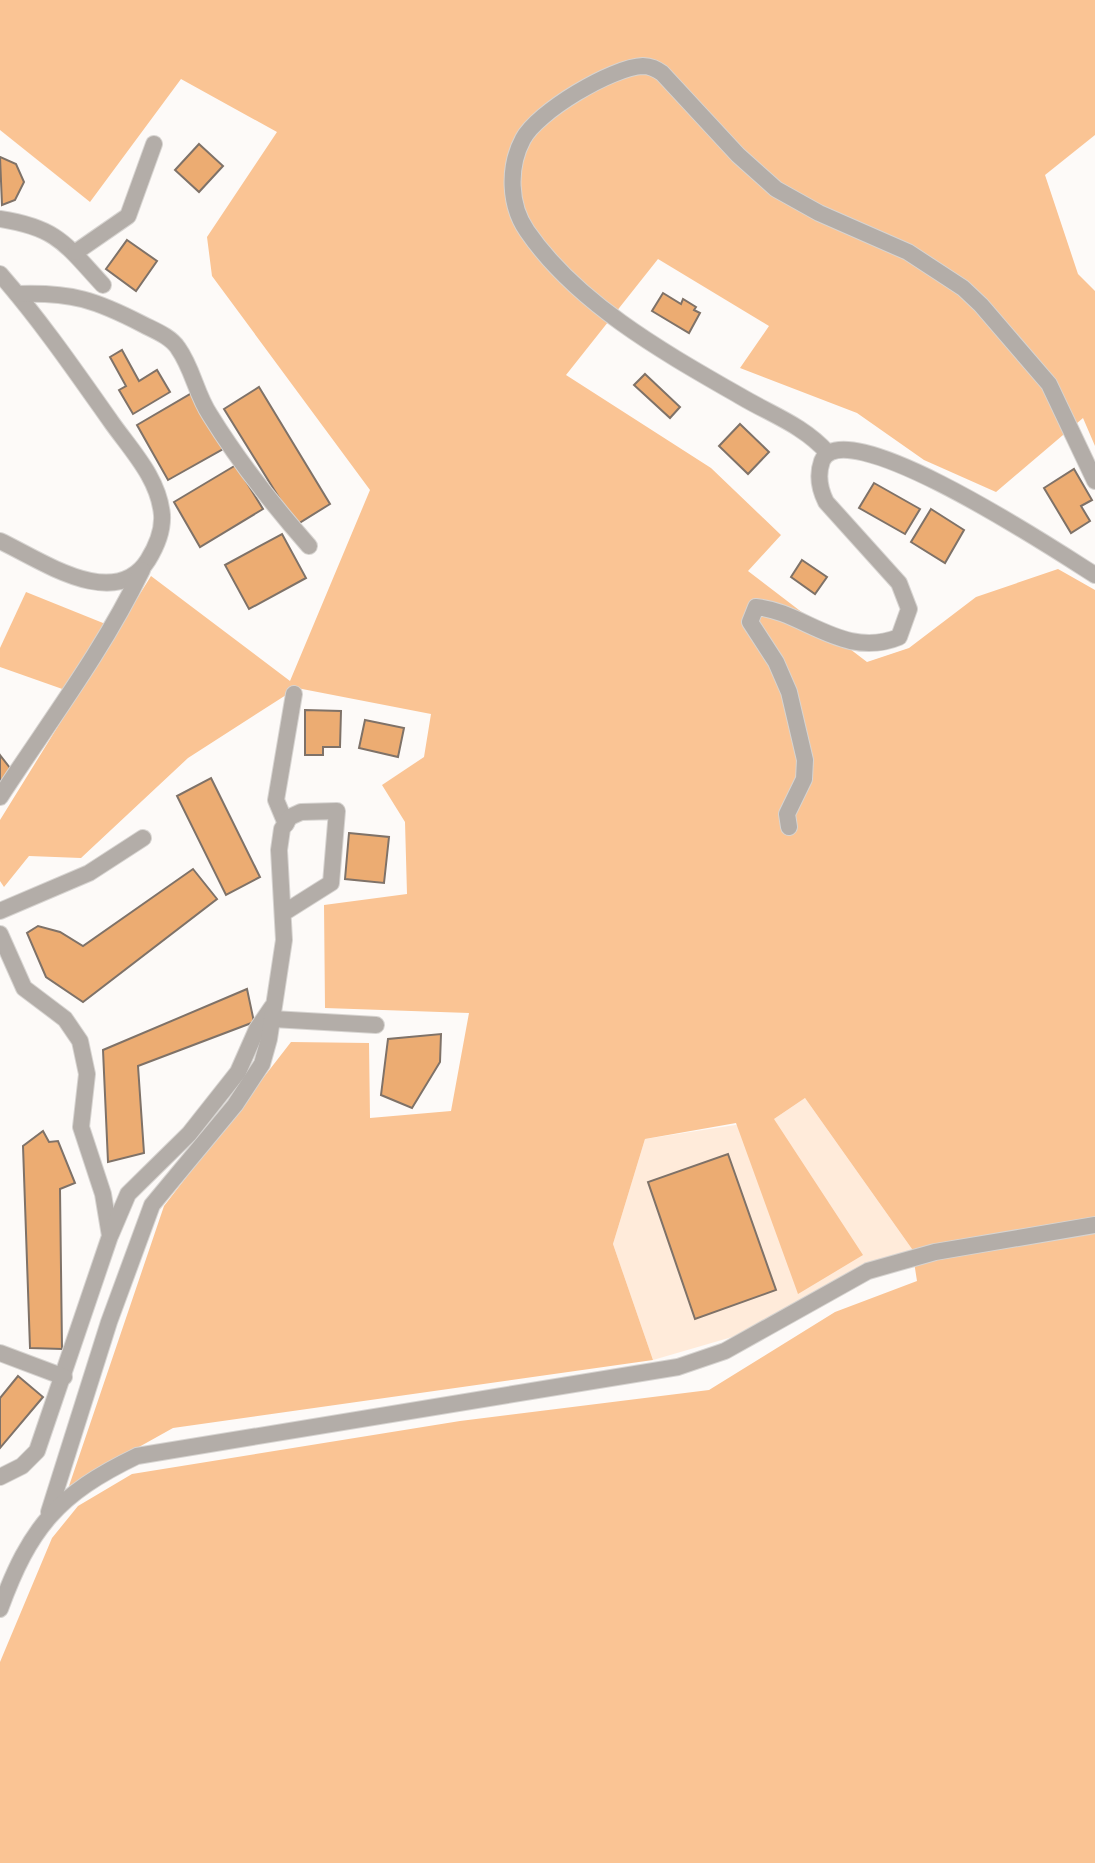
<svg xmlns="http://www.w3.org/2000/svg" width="1095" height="1863" font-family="'Titillium Web',sans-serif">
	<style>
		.built { fill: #ffebda }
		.green { fill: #fac494 }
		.building { fill: #ecac72; stroke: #7f7268; stroke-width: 2 }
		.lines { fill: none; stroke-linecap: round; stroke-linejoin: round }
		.minor-casing { stroke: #d7d4d1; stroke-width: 18 }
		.minor { stroke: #b3ada8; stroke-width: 16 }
	</style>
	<rect width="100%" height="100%" fill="#fdfaf8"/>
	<path class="built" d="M805 1098 912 1249 739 1335 653 1360 613 1244 645 1139 774 1119Z"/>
	<g class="green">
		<path d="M0 0H1095V135L1045 175 1078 274 1095 291V446L1083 418 996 492 924 460 857 413 740 368 769 326 658 259 566 375 711 468 781 535 748 571 867 662 909 648 976 597 1058 569 1095 590V1863H0V1662L52 1538 78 1506 132 1474 460 1421 709 1390 835 1312 917 1281 912 1249 805 1098 774 1119 863 1255 798 1294 736 1123 645 1139 613 1244 653 1360 173 1428 69 1486 164 1206 291 1042 369 1043 370 1118 451 1111 469 1013 325 1008 324 905 407 894 405 822 382 785 424 757 431 714 297 688 188 758 81 858 29 856 4 887 0 881V820L151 576 290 681 370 490 212 276 207 237 277 132 181 79 90 202 0 130Z"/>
		<path d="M26 592 108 625 68 691 0 667V648Z"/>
	</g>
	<g class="building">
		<path d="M199 144 223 166 199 192 175 170Z"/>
		<path d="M0 157 16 164 24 182 15 200 2 205Z"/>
		<path d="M127 240 157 261 136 291 106 269Z"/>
		<path d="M663 293 681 304 683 299 696 307 694 310 700 313 689 333 652 311Z"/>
		<path d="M122 350 139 381 157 370 170 392 133 414 119 390 126 386 110 357Z"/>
		<path d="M645 374 680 407 670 418 634 385Z"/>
		<path d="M259 387 330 504 296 525 224 409Z"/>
		<path d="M192 393 223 449 168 480 137 425Z"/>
		<path d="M740 424 769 452 748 474 719 446Z"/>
		<path d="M236 465 263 509 200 547 174 502Z"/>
		<path d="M1074 469 1092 500 1081 506 1090 521 1071 533 1044 488Z"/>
		<path d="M874 483 920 509 905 534 859 508Z"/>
		<path d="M931 509 964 530 945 563 911 542Z"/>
		<path d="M282 534 306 578 249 609 225 565Z"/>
		<path d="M802 560 827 577 815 594 791 577Z"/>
		<path d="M305 710 341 711 340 747H323V755H305Z"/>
		<path d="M365 720 404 728 398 757 359 748Z"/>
		<path d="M0 755 10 768 0 787Z"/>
		<path d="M211 778 260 877 226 895 177 796Z"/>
		<path d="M349 833 389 837 384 883 345 879Z"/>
		<path d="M193 869 217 899 83 1002 46 977 27 933 38 926 60 932 83 946Z"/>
		<path d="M247 989 254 1022 138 1066 144 1153 108 1162 103 1050Z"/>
		<path d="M441 1034 440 1062 412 1108 381 1095 388 1039Z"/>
		<path d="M43 1131 49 1142 58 1141 75 1183 60 1189 62 1349 30 1348 23 1146Z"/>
		<path d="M728 1154 776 1290 695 1319 648 1182Z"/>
		<path d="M18 1376 43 1397 0 1448V1398Z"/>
	</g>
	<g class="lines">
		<defs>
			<g id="minor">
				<path d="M0 219C58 228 66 245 103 285"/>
				<path d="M76 252 128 216 154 144"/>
				<path d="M0 274C41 321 76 372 112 423 132 451 159 479 162 515 163 531 156 547 148 560 115 613 39 559 0 541"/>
				<path d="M17 294C72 292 96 300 144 325 156 331 171 337 178 348 193 369 196 394 210 415 239 462 273 505 309 546"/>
				<path d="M828 453C803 425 772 415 740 396 665 353 577 304 527 231 509 205 508 167 523 139 537 112 612 67 643 66 651 66 656 69 662 73L738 155 776 189 819 213 908 252 963 288 981 305 1049 384 1095 481"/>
				<path d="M0 797C49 722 103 651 142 570"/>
				<path d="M286 824 276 800 294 694"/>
				<path d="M789 827 787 814 804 779 805 760 789 692 776 662 750 622 756 607C803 611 844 660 899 637L909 609 899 583 826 502C820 490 817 475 822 461 844 409 1063 555 1095 575"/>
				<path d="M0 911 89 873 143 838"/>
				<path d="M0 934 24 988 65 1019 80 1041 87 1074 81 1127 103 1194 110 1236 37 1451 22 1466 0 1477"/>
				<path d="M273 1019 376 1025"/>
				<path d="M111 1234 128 1194 189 1134 238 1072 257 1029 272 1007"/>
				<path d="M0 1353 64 1377"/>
				<path d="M49 1512 109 1322 152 1205 235 1105 262 1064 269 1039 284 940 279 850 282 829 290 817 301 812 337 811 331 883 285 912"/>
				<path d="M0 1609C30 1527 58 1494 137 1456L678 1367 725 1351 868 1271 935 1252 1095 1225"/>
			</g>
		</defs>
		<use href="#minor" class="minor-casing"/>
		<use href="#minor" class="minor"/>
	</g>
</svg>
